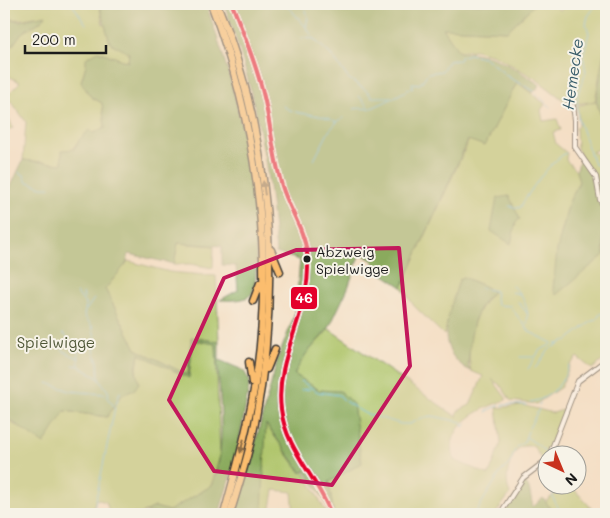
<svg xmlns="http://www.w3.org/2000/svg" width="610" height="518" font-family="Mali,sans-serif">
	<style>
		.green { fill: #aec469; stroke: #657042 }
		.forest { fill: #8aaa5d; stroke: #53633c }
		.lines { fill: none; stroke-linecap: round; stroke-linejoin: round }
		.stream { stroke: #61bddf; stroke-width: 1 }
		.minor-casing { stroke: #3c3935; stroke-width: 6 }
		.major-casing { stroke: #3c3935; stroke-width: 8 }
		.highway-casing { stroke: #3c3935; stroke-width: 9 }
		.minor { stroke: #fff; stroke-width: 4 }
		.major { stroke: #fbbd6e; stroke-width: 5 }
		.highway { stroke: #fbbd6e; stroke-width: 6 }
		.bus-1-casing { stroke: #f7f3e8; stroke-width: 8 }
		.bus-1 { stroke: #e4002b; stroke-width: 4 }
		.oneway { fill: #8c6c45 }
		.marked { fill: none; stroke: #c2185b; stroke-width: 4; stroke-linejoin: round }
		.bus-dot { fill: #1c1c1c; stroke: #f7f3e8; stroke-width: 2 }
		.labels { text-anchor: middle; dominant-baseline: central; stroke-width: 4; stroke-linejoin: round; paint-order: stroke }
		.bus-label { font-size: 14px; fill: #1c1c1c; stroke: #f7f3e8; text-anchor: start }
		.park-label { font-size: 15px; fill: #4f5737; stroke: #f7f3e8 }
		.water-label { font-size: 16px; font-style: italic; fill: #385c6a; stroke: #f7f3e8 }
		.line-badge { stroke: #f7f3e8; stroke-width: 2 }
		.badge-label { font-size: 14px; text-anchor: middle; font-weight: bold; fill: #fff }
	</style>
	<rect width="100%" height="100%" fill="#f7f3e8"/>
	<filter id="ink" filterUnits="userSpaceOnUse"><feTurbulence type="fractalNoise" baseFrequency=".02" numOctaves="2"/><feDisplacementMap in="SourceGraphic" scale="10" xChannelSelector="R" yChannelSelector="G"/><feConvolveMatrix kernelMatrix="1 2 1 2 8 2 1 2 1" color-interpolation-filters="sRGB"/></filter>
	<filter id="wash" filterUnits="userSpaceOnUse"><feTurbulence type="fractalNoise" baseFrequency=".0096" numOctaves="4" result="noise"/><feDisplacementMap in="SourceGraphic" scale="20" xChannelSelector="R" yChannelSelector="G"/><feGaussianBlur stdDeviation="1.12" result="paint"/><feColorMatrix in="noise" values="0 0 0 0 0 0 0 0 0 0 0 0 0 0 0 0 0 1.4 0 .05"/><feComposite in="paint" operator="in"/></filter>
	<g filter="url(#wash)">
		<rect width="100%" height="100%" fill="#f4dfc4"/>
		<g class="green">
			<path d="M10 4H99L103 24 129 53 128 62 98 51 86 65 81 82 91 97 102 103 106 129 79 140 62 164 23 160 26 122 11 101 4 106 13 128 4 131V98L20 82 4 74V52C13 48 16 38 23 32 31 26 40 24 46 16 30 16 19 23 4 17V12Z"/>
			<path d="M535 4H553L559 10 572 4H606V40L595 101 570 105 536 79 494 55 475 50 458 51 443 28 507 31Z"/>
			<path d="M517 82 545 104 541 110 543 121 557 119 561 130 553 132 556 144 567 153 566 160 576 171 579 181 569 202 561 234 556 294 604 255 602 211 606 210V358L592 369 577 357 570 365 561 387 536 404 511 401 501 386 492 379 506 398V400C487 406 459 418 453 440 451 446 453 454 454 460L489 475 501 443 497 408 522 405 553 413 566 409 543 461 533 446C528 446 522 445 518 449 508 460 504 481 510 494L495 514H331L333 510 329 482 342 392 319 390 294 374 306 354 329 329 457 417 458 411 470 405 483 376 471 371C465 343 473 311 493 292L486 287 463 277 459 280 444 335 414 306 402 287 469 140 485 146Z"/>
			<path d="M596 101 606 132V145L592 152 606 159V208L577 148 576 128 579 123 577 106Z"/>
			<path d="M178 243 214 246 213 268 191 264H174Z"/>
			<path d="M128 261 170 272 216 276 219 342 191 337 188 375 136 349 105 289Z"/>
			<path d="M193 340 216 344 220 456 211 486 169 511 155 507 140 514H110L106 502 96 499 91 514C82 514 75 510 67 510 51 508 17 518 4 511V416L16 426 65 411 107 417 125 389 117 402 122 395 134 390 139 354 189 377Z"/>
			<path d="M265 423 301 473 304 471 327 514H294L292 492 274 490 270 514H261Z"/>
			<path d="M552 486H571L597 514H554L545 502 555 494Z"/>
		</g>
		<g class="forest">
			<path d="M99 4H206C235 87 253 155 256 244 256 255 257 285 252 293 247 302 228 300 220 300L238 290 236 266 222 265V246L178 243 174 264 129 254 126 264 105 289 136 349 188 375 191 337 219 342V360L243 370 250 381 237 454 219 514 143 513 155 507 169 511 211 486C229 457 218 379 216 344L193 340 189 378 139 354 136 371 139 383 134 390 122 395 107 417 65 411 44 444 4 416V201L23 160 62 164V150L74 149 79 140 89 130 94 133 105 128 102 103 91 97 81 82 86 65V58L98 51 128 62 129 53 110 43Z"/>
			<path d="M224 4H535L507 31 443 28 459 52C490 51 515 68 540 85L533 93 517 82 485 146 468 140 402 287 381 273 373 261 360 253 348 288 329 328 306 354 294 374 319 390 340 391 353 404 362 463 329 482 333 511H331L305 470 302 473 266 424 262 514H236L278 358 295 314 300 260 276 253C269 164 255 88 224 4Z"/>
			<path d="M46 15C40 24 32 26 23 32 16 38 14 48 4 52V17L19 21Z"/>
			<path d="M606 44V132L596 100Z"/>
			<path d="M581 157 596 177 600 204 605 209 602 211 604 255 556 295 553 289 557 250 569 202 579 182 576 171Z"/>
			<path d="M509 196 520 219 516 222 511 244 491 231 497 198Z"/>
			<path d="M463 277 486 287 493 292C470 312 471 337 468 365L470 371C431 348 449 315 459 280Z"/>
			<path d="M524 482 529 488 533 507 543 498 554 514H503Z"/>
		</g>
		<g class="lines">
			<g class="stream">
				<path d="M72 4 86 24"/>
				<path d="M281 4 287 6"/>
				<path d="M286 4 306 27"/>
				<path d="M304 4 308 17 306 27 314 39 332 56 348 78 367 91 372 97H392"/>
				<path d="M597 4 588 16 586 24 589 33 583 56 586 72 578 92 577 106 578 119 594 164 601 167 606 203"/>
				<path d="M302 38 314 39"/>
				<path d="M359 96 368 107"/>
				<path d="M283 106C294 116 318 113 331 119"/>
				<path d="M354 109C360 107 368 110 374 107 388 101 400 94 413 87L412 83 420 84 428 73 442 71 448 61 459 60 462 55 464 56 469 54 484 57 510 78 534 91 550 107"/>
				<path d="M333 120 337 122 343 118"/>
				<path d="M4 159 5 161"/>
				<path d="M314 160 329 131 337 122"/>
				<path d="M19 172 24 175 26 181 42 187H50"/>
				<path d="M509 206 520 208C529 192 549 162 566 153"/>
				<path d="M512 286C523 293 530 311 527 324"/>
				<path d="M480 288H483"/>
				<path d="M486 289 495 291 497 305 511 306"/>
				<path d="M512 292 520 294"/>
				<path d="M77 293 86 305 84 316 92 326 96 340 94 352 98 362 99 379 108 391 109 397"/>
				<path d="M83 293 84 299"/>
				<path d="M518 302 527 313"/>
				<path d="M512 309 530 332 552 343"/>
				<path d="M86 310 94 299"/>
				<path d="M63 333 78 349 79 366 98 378"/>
				<path d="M566 341 592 321 596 320 600 314 606 312"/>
				<path d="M555 343 559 344 565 340"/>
				<path d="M58 344 65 352 78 358"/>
				<path d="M553 347 559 344"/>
				<path d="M520 357H534"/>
				<path d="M73 365 79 366"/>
				<path d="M535 368C542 362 543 354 551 348"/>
				<path d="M528 369 539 351 552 344"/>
				<path d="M301 381 318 392 339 395 346 402 364 413 401 424H410L421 418 432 416 462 422 464 427 466 424"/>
				<path d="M48 383 70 391 104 394 115 407 93 514"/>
				<path d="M301 390 310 389"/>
				<path d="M530 402C551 399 563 384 569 365"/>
				<path d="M116 405 120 392"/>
				<path d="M539 405 540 403"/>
				<path d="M486 412C499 403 510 404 526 405"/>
				<path d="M529 428 539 409"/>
				<path d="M526 437 538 445 547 454"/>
				<path d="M517 447 524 442 528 431"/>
				<path d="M546 464 548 473"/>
				<path d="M550 486 554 500 562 514"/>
				<path d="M475 514 500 473 510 463 515 450"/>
			</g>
		</g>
	</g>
	<g filter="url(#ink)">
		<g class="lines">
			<defs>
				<g id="minor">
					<path d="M567 105 573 106 575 120V147L596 177 600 200 606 209"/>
					<path d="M549 456 578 381 606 360"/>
					<path d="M500 514 523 478 548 459"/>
				</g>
				<path id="major" d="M232 4C243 33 256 63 263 93 271 124 273 156 282 186 289 209 304 229 307 253 315 308 274 354 281 409 286 450 317 477 331 514"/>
				<g id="highway">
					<path d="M211 4C255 119 274 248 257 371 250 420 237 467 224 514"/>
					<path d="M217 4C271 136 282 283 255 423 249 454 239 484 230 514"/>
					<path d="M271 250 280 272"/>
					<path d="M253 301 260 283"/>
					<path d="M249 362 252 383"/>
					<path d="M267 369 275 349"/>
				</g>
			</defs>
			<use href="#minor" class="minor-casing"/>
			<use href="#major" class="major-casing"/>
			<use href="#highway" class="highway-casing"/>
			<use href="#minor" class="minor"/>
			<use href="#major" class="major"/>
			<use href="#highway" class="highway"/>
			<defs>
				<path id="bus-1" d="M232 4C243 33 256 63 263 93 271 124 273 156 282 186 289 209 304 229 307 253 315 308 274 354 281 409 286 450 317 477 331 514"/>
			</defs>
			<use href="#bus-1" class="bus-1-casing"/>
			<use href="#bus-1" class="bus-1"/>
		</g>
		<defs><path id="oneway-solid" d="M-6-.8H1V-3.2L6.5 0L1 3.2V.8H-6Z" transform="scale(1.25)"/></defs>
		<g class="oneway">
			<use href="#oneway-solid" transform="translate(264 188) rotate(-97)"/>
			<use href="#oneway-solid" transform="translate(242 446) rotate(104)"/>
		</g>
	</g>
	<path d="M0 0H610V518H0ZM399 248 410 366 332 485 214 471 169 400 224 278 296 250Z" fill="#f4dfc4" fill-opacity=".55" fill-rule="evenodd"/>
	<path class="marked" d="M399 248 410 366 332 485 214 471 169 400 224 278 296 250Z"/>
	<circle class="bus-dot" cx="307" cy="259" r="4.5"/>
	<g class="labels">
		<g class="bus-label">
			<text x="316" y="251">Abzweig<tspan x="316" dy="17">Spielwigge</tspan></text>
		</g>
		<g class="park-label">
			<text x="56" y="342">Spielwigge</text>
		</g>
		<g class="water-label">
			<text transform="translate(572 74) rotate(-82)">Hemecke</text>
		</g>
	</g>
	<rect class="line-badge" x="290" y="286" width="28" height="24" rx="5" fill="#e4002b"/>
	<g class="badge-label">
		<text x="304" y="303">46</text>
	</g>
	<rect width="610" height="518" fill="none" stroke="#f7f3e8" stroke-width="20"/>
	<g transform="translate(562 470) rotate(136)"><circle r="24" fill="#f7f3e8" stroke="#9f9d96"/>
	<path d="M0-4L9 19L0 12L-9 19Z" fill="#c8321e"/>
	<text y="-8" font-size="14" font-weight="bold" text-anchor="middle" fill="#1c1c1c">N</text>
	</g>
	<path d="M25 45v8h81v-8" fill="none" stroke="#1c1c1c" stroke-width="2.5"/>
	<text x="32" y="45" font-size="15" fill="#1c1c1c" stroke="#f7f3e8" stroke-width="4" paint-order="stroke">200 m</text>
</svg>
